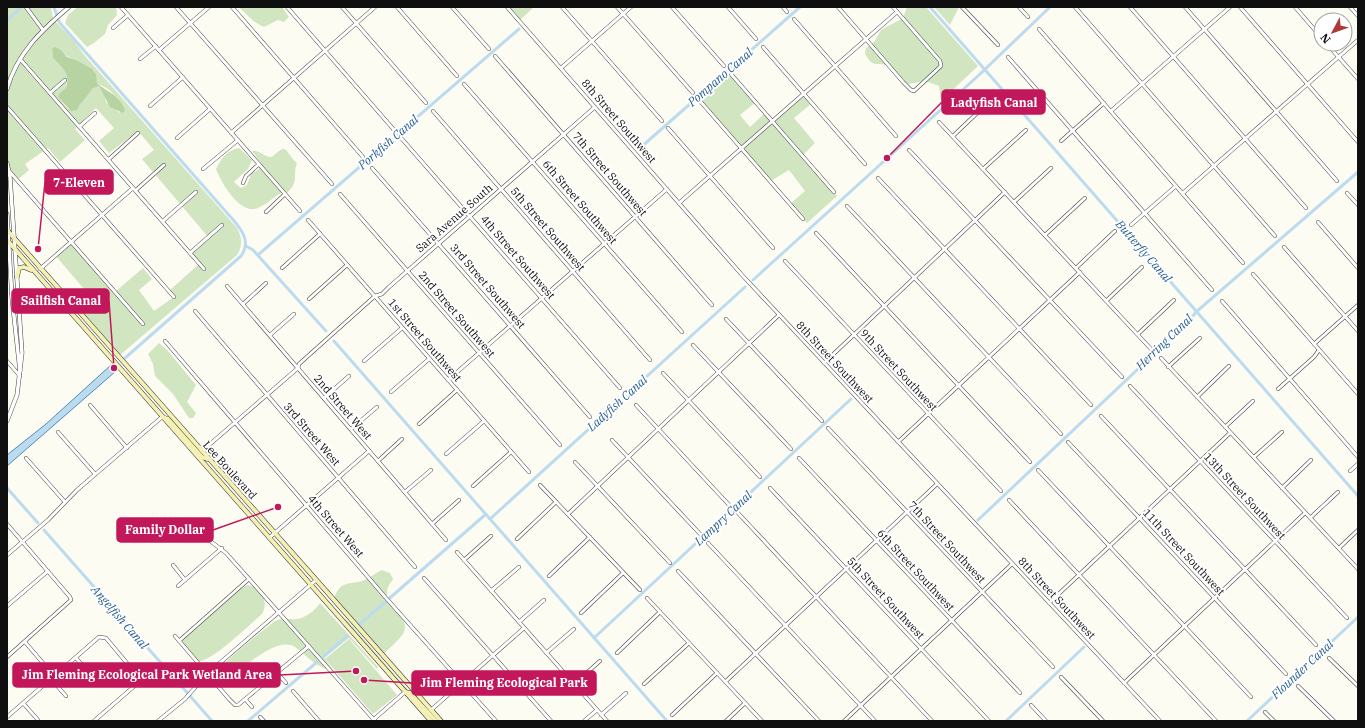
<svg xmlns="http://www.w3.org/2000/svg" width="1365" height="728" font-family="'IBM Plex Serif',serif">
	<style>
		.green { fill: #d1e5c0; fill-rule: evenodd }
		.forest { fill: #b6d3a1 }
		.water { fill: #bddbef; stroke: #4d8cbd }
		.lines { fill: none; stroke-linecap: round; stroke-linejoin: round }
		.canal { stroke: #bddbef; stroke-width: 3 }
		.minor-casing { stroke: #424242; stroke-width: 4 }
		.tertiary-casing { stroke: #424242; stroke-width: 4.5 }
		.secondary-casing { stroke: #313131; stroke-width: 5 }
		.minor { stroke: #fff; stroke-width: 3 }
		.tertiary { stroke: #fff; stroke-width: 3.5 }
		.secondary { stroke: #f5f1b6; stroke-width: 4 }
		.labels { text-anchor: middle; dominant-baseline: central; stroke-width: 4; stroke-linejoin: round; paint-order: stroke }
		.street-label { font-size: 11px; fill: #0f0f0f; stroke: #fff }
		.water-label { font-size: 12px; font-style: italic; fill: #275f92; stroke: #fff }
		.leader { fill: none; stroke: #c2185b; stroke-width: 1.5 }
		.callout-dot { fill: #c2185b; stroke: #fff; stroke-width: 1.5 }
		.callout { fill: #c2185b; stroke: #c2185b; stroke-width: 1.5 }
		.callout-label { font-size: 12px; text-anchor: middle; font-weight: bold; fill: #fff }
	</style>
	<rect width="100%" height="100%" fill="#fdfcf3"/>
	<g class="green">
		<path d="M7 7H51L53 19C32 38 17 57 7 84Z"/>
		<path d="M78 7H116L117 15 108 25 105 34 94 43 87 47 65 23 68 15Z"/>
		<path d="M238 7H282L289 17 284 22 278 20 264 27C250 21 248 14 238 7Z"/>
		<path d="M507 7H534L519 21Z"/>
		<path d="M907 7H926L978 66 941 101 939 86 925 81 909 84C902 79 896 70 889 66 879 61 872 70 865 53L866 48 874 42 881 30 903 18Z"/>
		<path d="M934 7H958V9L950 25Z"/>
		<path d="M55 21 74 41 85 56 237 228C242 237 243 246 237 255L120 355 80 309 90 296 55 255 71 242 115 292 143 268 152 279 139 290 154 311 174 297 169 291 199 264 190 250 209 238 142 159 154 150 138 131 109 153 99 141 114 128 96 108 75 129 85 140 60 162 48 148 25 164 29 170 16 181C6 169 7 153 7 138 7 124 5 109 7 95 10 65 35 41 55 21ZM52 49 61 50C69 61 84 62 94 71L97 83 108 89 119 99 120 113 106 102 104 93 99 86 92 89C86 100 79 104 68 109L58 97 66 88 68 73 53 58Z"/>
		<path d="M733 73 756 102 740 115 750 127 765 113 772 121 804 93 812 103 794 118 815 143 803 155 837 196 807 223 790 204 805 191 789 170 769 182 701 99Z"/>
		<path d="M239 148 252 160 248 169 234 182 241 188 247 185 251 174 259 169 261 163 252 151C260 150 264 157 272 157 289 141 284 152 297 163 292 176 300 181 287 193L285 191C275 195 268 204 258 208 241 216 221 183 216 169 221 159 227 150 239 148Z"/>
		<path d="M159 343 168 351 196 385 187 402 196 413 193 418H189L173 394 155 376 153 364 148 354Z"/>
		<path d="M382 570 390 573 393 579C392 581 389 584 388 587 381 606 407 614 405 628 404 637 390 647 384 654L334 598C341 581 346 585 362 581 369 579 375 573 382 570Z"/>
		<path d="M247 585C262 586 269 602 262 614 251 623 209 665 197 661L186 649 182 640 240 588Z"/>
		<path d="M320 603 378 667 377 669 349 638 324 658 334 671C317 668 308 657 295 647 276 635 242 671 225 679L217 674C219 663 264 630 275 621 285 617 287 620 297 619 306 618 315 610 320 603Z"/>
		<path d="M343 618 348 621 409 691H407Z"/>
		<path d="M349 639 397 695 373 714 325 659Z"/>
	</g>
	<path class="forest" d="M55 47 61 50 67 57 78 61 92 69 96 74 97 83C108 93 119 94 125 110L123 113 110 107 99 86 92 89C87 98 80 102 77 110L71 111 58 97 59 94 66 88C71 72 62 68 53 58L52 49Z"/>
	<path class="water" d="M111 365 116 371 7 466V455L46 424Z"/>
	<g class="lines">
		<g class="canal">
			<path d="M54 7 59 22 235 222C244 233 250 243 241 256L125 358"/>
			<path d="M930 7 1358 496"/>
			<path d="M7 20 20 9"/>
			<path d="M640 148 800 7"/>
			<path d="M246 246 253 250 326 331"/>
			<path d="M258 255 519 29"/>
			<path d="M753 280 979 75 1050 7"/>
			<path d="M334 341 667 721"/>
			<path d="M7 488 38 523"/>
			<path d="M490 519 745 287"/>
			<path d="M978 520 1190 320 1196 312 1358 172"/>
			<path d="M44 530 212 721"/>
			<path d="M360 624 486 514"/>
			<path d="M594 638 851 399"/>
			<path d="M323 657 347 636"/>
			<path d="M248 721 317 662"/>
			<path d="M1006 721 1084 647"/>
			<path d="M1247 721 1358 617"/>
		</g>
		<defs>
			<g id="minor">
				<path d="M26 7 43 30"/>
				<path d="M121 7 300 211"/>
				<path d="M176 7 332 184"/>
				<path d="M232 7 363 157"/>
				<path d="M287 7 395 131"/>
				<path d="M342 7 426 103"/>
				<path d="M397 7 457 76"/>
				<path d="M452 7 489 49"/>
				<path d="M507 7 742 275 1160 721"/>
				<path d="M562 7 662 121"/>
				<path d="M617 7 693 93"/>
				<path d="M672 7 724 66"/>
				<path d="M728 7 756 39"/>
				<path d="M783 7 787 12"/>
				<path d="M838 7 903 82 911 90 914 91 941 66 940 61 893 7"/>
				<path d="M962 7 998 45"/>
				<path d="M1019 7 1028 17"/>
				<path d="M1075 7 1275 236"/>
				<path d="M1130 7 1306 208"/>
				<path d="M1185 7 1337 181"/>
				<path d="M1240 7 1358 142"/>
				<path d="M1295 7 1321 37"/>
				<path d="M1350 7 1358 16"/>
				<path d="M794 19 896 136"/>
				<path d="M113 28 128 15"/>
				<path d="M1039 29 1243 263"/>
				<path d="M1327 44 1358 79"/>
				<path d="M763 47 865 164"/>
				<path d="M159 50 209 7"/>
				<path d="M495 56 712 305"/>
				<path d="M1008 57 1212 290"/>
				<path d="M20 59 204 269"/>
				<path d="M140 59 156 46"/>
				<path d="M561 68 631 7"/>
				<path d="M731 74 834 192"/>
				<path d="M464 84 682 332"/>
				<path d="M50 93 65 80"/>
				<path d="M700 101 803 219"/>
				<path d="M150 106 183 77"/>
				<path d="M7 107 174 297"/>
				<path d="M433 111 650 360"/>
				<path d="M1111 111 1230 7"/>
				<path d="M939 122 1151 349"/>
				<path d="M80 126 95 113"/>
				<path d="M668 128 773 248"/>
				<path d="M231 133 375 7"/>
				<path d="M953 136 993 98"/>
				<path d="M177 138 210 109"/>
				<path d="M402 139 620 388"/>
				<path d="M1061 141 1104 103"/>
				<path d="M909 150 1122 377"/>
				<path d="M109 159 138 133"/>
				<path d="M372 168 590 417"/>
				<path d="M203 169 238 140"/>
				<path d="M983 169 1026 130"/>
				<path d="M9 171 143 324"/>
				<path d="M878 178 1091 405"/>
				<path d="M243 183 246 176 259 164"/>
				<path d="M136 190 164 165"/>
				<path d="M1183 193 1358 40"/>
				<path d="M1347 193 1358 205"/>
				<path d="M340 194 560 445"/>
				<path d="M1014 202 1051 168"/>
				<path d="M679 203 897 12"/>
				<path d="M847 206 1061 434"/>
				<path d="M266 212 285 194"/>
				<path d="M308 220 529 472"/>
				<path d="M163 221 196 192"/>
				<path d="M1318 222 1358 268"/>
				<path d="M1131 225 1176 186"/>
				<path d="M816 233 1030 462"/>
				<path d="M1045 235 1085 198"/>
				<path d="M1284 247 1358 331"/>
				<path d="M190 253 222 225"/>
				<path d="M785 261 1001 491"/>
				<path d="M282 268 320 234"/>
				<path d="M1076 268 1115 231"/>
				<path d="M40 269 133 188"/>
				<path d="M1253 274 1358 394"/>
				<path d="M227 286 446 540"/>
				<path d="M309 299 347 265"/>
				<path d="M1106 301 1142 267"/>
				<path d="M1222 301 1358 457"/>
				<path d="M243 304 266 283"/>
				<path d="M195 311 415 567"/>
				<path d="M726 319 822 421"/>
				<path d="M1138 334 1174 300"/>
				<path d="M270 335 294 314"/>
				<path d="M165 341 386 598 496 721"/>
				<path d="M1314 344 1358 305"/>
				<path d="M693 345 791 449"/>
				<path d="M1161 358 1358 569"/>
				<path d="M7 361 20 376"/>
				<path d="M364 361 402 328"/>
				<path d="M824 363 1005 192"/>
				<path d="M1168 367 1200 338"/>
				<path d="M663 373 760 477"/>
				<path d="M448 380 667 189"/>
				<path d="M1130 386 1347 618"/>
				<path d="M1278 389 1314 357 1319 350"/>
				<path d="M391 392 429 359"/>
				<path d="M1197 397 1229 366"/>
				<path d="M324 398 349 376"/>
				<path d="M90 405 127 448"/>
				<path d="M636 405 731 507"/>
				<path d="M1101 416 1316 645"/>
				<path d="M419 424 457 390"/>
				<path d="M1225 427 1253 401"/>
				<path d="M828 428 1053 667"/>
				<path d="M351 429 377 407"/>
				<path d="M58 432 95 474"/>
				<path d="M612 440 701 535"/>
				<path d="M898 442 1080 272"/>
				<path d="M1068 442 1286 674"/>
				<path d="M202 451 298 368 299 364 375 296 382 294 389 287 595 107"/>
				<path d="M446 454 484 421"/>
				<path d="M1254 457 1282 432"/>
				<path d="M26 458 65 502"/>
				<path d="M799 458 1020 693"/>
				<path d="M378 461 402 439"/>
				<path d="M575 462 670 563"/>
				<path d="M1038 470 1251 697"/>
				<path d="M1350 471 1358 464"/>
				<path d="M540 485 640 590"/>
				<path d="M473 486 511 452"/>
				<path d="M770 488 989 721"/>
				<path d="M1282 488 1311 460"/>
				<path d="M405 492 431 470"/>
				<path d="M1009 500 1216 721"/>
				<path d="M738 513 932 721"/>
				<path d="M568 514 779 315"/>
				<path d="M1310 518 1338 492"/>
				<path d="M7 524 70 597 71 600 7 657"/>
				<path d="M432 524 459 500"/>
				<path d="M201 534 226 553 375 721"/>
				<path d="M269 538 369 451"/>
				<path d="M517 539 556 502"/>
				<path d="M708 543 875 721"/>
				<path d="M1339 548 1358 530"/>
				<path d="M457 552 607 721"/>
				<path d="M7 555 48 520 77 490 162 417"/>
				<path d="M464 560 491 536"/>
				<path d="M173 565 185 580"/>
				<path d="M678 571 819 721"/>
				<path d="M549 576 590 537"/>
				<path d="M424 578 551 721"/>
				<path d="M178 586 222 548"/>
				<path d="M491 591 519 567"/>
				<path d="M647 598 762 721"/>
				<path d="M1049 603 1230 433"/>
				<path d="M7 606 48 571"/>
				<path d="M581 613 623 573"/>
				<path d="M519 622 544 600"/>
				<path d="M175 636 229 699 235 705H238L309 646"/>
				<path d="M179 641 249 579"/>
				<path d="M25 642 54 676"/>
				<path d="M546 653 574 629"/>
				<path d="M617 653 660 612"/>
				<path d="M76 658 91 675"/>
				<path d="M1329 658 1358 686"/>
				<path d="M277 673 286 683"/>
				<path d="M1061 677 1103 721"/>
				<path d="M51 679 66 696"/>
				<path d="M725 682 937 484"/>
				<path d="M1124 683 1305 513"/>
				<path d="M574 684 600 661"/>
				<path d="M644 684 689 643"/>
				<path d="M1298 686 1334 721"/>
				<path d="M293 691 319 721"/>
				<path d="M246 700 252 707"/>
				<path d="M23 703 38 720"/>
				<path d="M1031 705 1046 721"/>
				<path d="M431 710 524 628"/>
				<path d="M1265 712 1274 721"/>
				<path d="M601 715 626 693"/>
				<path d="M672 715 717 673"/>
				<path d="M7 717 99 637 106 638 141 680"/>
				<path d="M260 717 264 721"/>
				<path d="M373 720 405 692"/>
				<path d="M94 721 153 670"/>
				<path d="M158 721 185 699 207 674 315 581"/>
				<path d="M584 721 597 710"/>
				<path d="M726 721 745 703"/>
				<path d="M844 721 1012 564"/>
			</g>
			<g id="tertiary">
				<path d="M7 89C17 53 42 30 69 7"/>
				<path d="M7 163 10 177 22 353 17 395 7 421"/>
				<path d="M7 214 12 298 20 371"/>
			</g>
			<g id="secondary">
				<path d="M7 230 441 721"/>
				<path d="M7 240 431 721"/>
				<path d="M17 277 19 268 24 267 31 270"/>
				<path d="M162 417 168 419 202 457 207 459"/>
				<path d="M405 692 410 693 436 721"/>
			</g>
		</defs>
		<use href="#minor" class="minor-casing"/>
		<use href="#tertiary" class="tertiary-casing"/>
		<use href="#secondary" class="secondary-casing"/>
		<use href="#minor" class="minor"/>
		<use href="#tertiary" class="tertiary"/>
		<use href="#secondary" class="secondary"/>
	</g>
	<g class="labels">
		<g class="street-label">
			<text transform="translate(619 121) rotate(49)">8th Street Southwest</text>
			<text transform="translate(610 174) rotate(49)">7th Street Southwest</text>
			<text transform="translate(580 202) rotate(49)">6th Street Southwest</text>
			<text transform="translate(454 218) rotate(-41)">Sara Avenue South</text>
			<text transform="translate(548 229) rotate(49)">5th Street Southwest</text>
			<text transform="translate(518 257) rotate(49)">4th Street Southwest</text>
			<text transform="translate(488 286) rotate(49)">3rd Street Southwest</text>
			<text transform="translate(457 314) rotate(49)">2nd Street Southwest</text>
			<text transform="translate(425 340) rotate(49)">1st Street Southwest</text>
			<text transform="translate(835 362) rotate(47)">8th Street Southwest</text>
			<text transform="translate(899 370) rotate(47)">9th Street Southwest</text>
			<text transform="translate(343 407) rotate(49)">2nd Street West</text>
			<text transform="translate(312 434) rotate(49)">3rd Street West</text>
			<text transform="translate(230 470) rotate(48)">Lee Boulevard</text>
			<text transform="translate(1245 496) rotate(47)">13th Street Southwest</text>
			<text transform="translate(336 526) rotate(49)">4th Street West</text>
			<text transform="translate(947 542) rotate(47)">7th Street Southwest</text>
			<text transform="translate(1184 552) rotate(47)">11th Street Southwest</text>
			<text transform="translate(916 570) rotate(47)">6th Street Southwest</text>
			<text transform="translate(886 598) rotate(47)">5th Street Southwest</text>
			<text transform="translate(1057 598) rotate(47)">8th Street Southwest</text>
		</g>
		<g class="water-label">
			<text transform="translate(720 77) rotate(-41)">Pompano Canal</text>
			<text transform="translate(388 142) rotate(-41)">Porkfish Canal</text>
			<text transform="translate(1144 251) rotate(49)">Butterfly Canal</text>
			<text transform="translate(1164 342) rotate(-44)">Herring Canal</text>
			<text transform="translate(617 403) rotate(-42)">Ladyfish Canal</text>
			<text transform="translate(723 518) rotate(-43)">Lampry Canal</text>
			<text transform="translate(120 617) rotate(49)">Angelfish Canal</text>
			<text transform="translate(1302 669) rotate(-43)">Flounder Canal</text>
		</g>
	</g>
	<path class="leader" d="M887 158L942 102M38 249L45 182M114 368L109 301M278 507L213 530M356 671L280 675M364 680L412 683"/>
	<g class="callout-dot">
		<circle cx="887" cy="158" r="4"/>
		<circle cx="38" cy="249" r="4"/>
		<circle cx="114" cy="368" r="4"/>
		<circle cx="278" cy="507" r="4"/>
		<circle cx="356" cy="671" r="4"/>
		<circle cx="364" cy="680" r="4"/>
	</g>
	<g class="callout">
		<rect x="942" y="90" width="103" height="24" rx="4"/>
		<rect x="45" y="170" width="68" height="24" rx="4"/>
		<rect x="12" y="289" width="97" height="24" rx="4"/>
		<rect x="117" y="518" width="96" height="24" rx="4"/>
		<rect x="13" y="663" width="267" height="24" rx="4"/>
		<rect x="412" y="671" width="184" height="24" rx="4"/>
	</g>
	<g class="callout-label">
		<text x="994" y="107">Ladyfish Canal</text>
		<text x="79" y="187">7-Eleven</text>
		<text x="61" y="305">Sailfish Canal</text>
		<text x="165" y="534">Family Dollar</text>
		<text x="147" y="679">Jim Fleming Ecological Park Wetland Area</text>
		<text x="504" y="687">Jim Fleming Ecological Park</text>
	</g>
	<rect width="1365" height="728" fill="none" stroke="#0f0f0f" stroke-width="16"/>
	<g transform="translate(1333 32) rotate(229)"><circle r="19" fill="#ffffff" stroke="#9f9f9f"/>
	<path d="M0-3L7 15L0 10L-7 15Z" fill="#af3839"/>
	<text y="-6" font-size="11" font-weight="bold" text-anchor="middle" fill="#0f0f0f">N</text>
	</g>
</svg>
